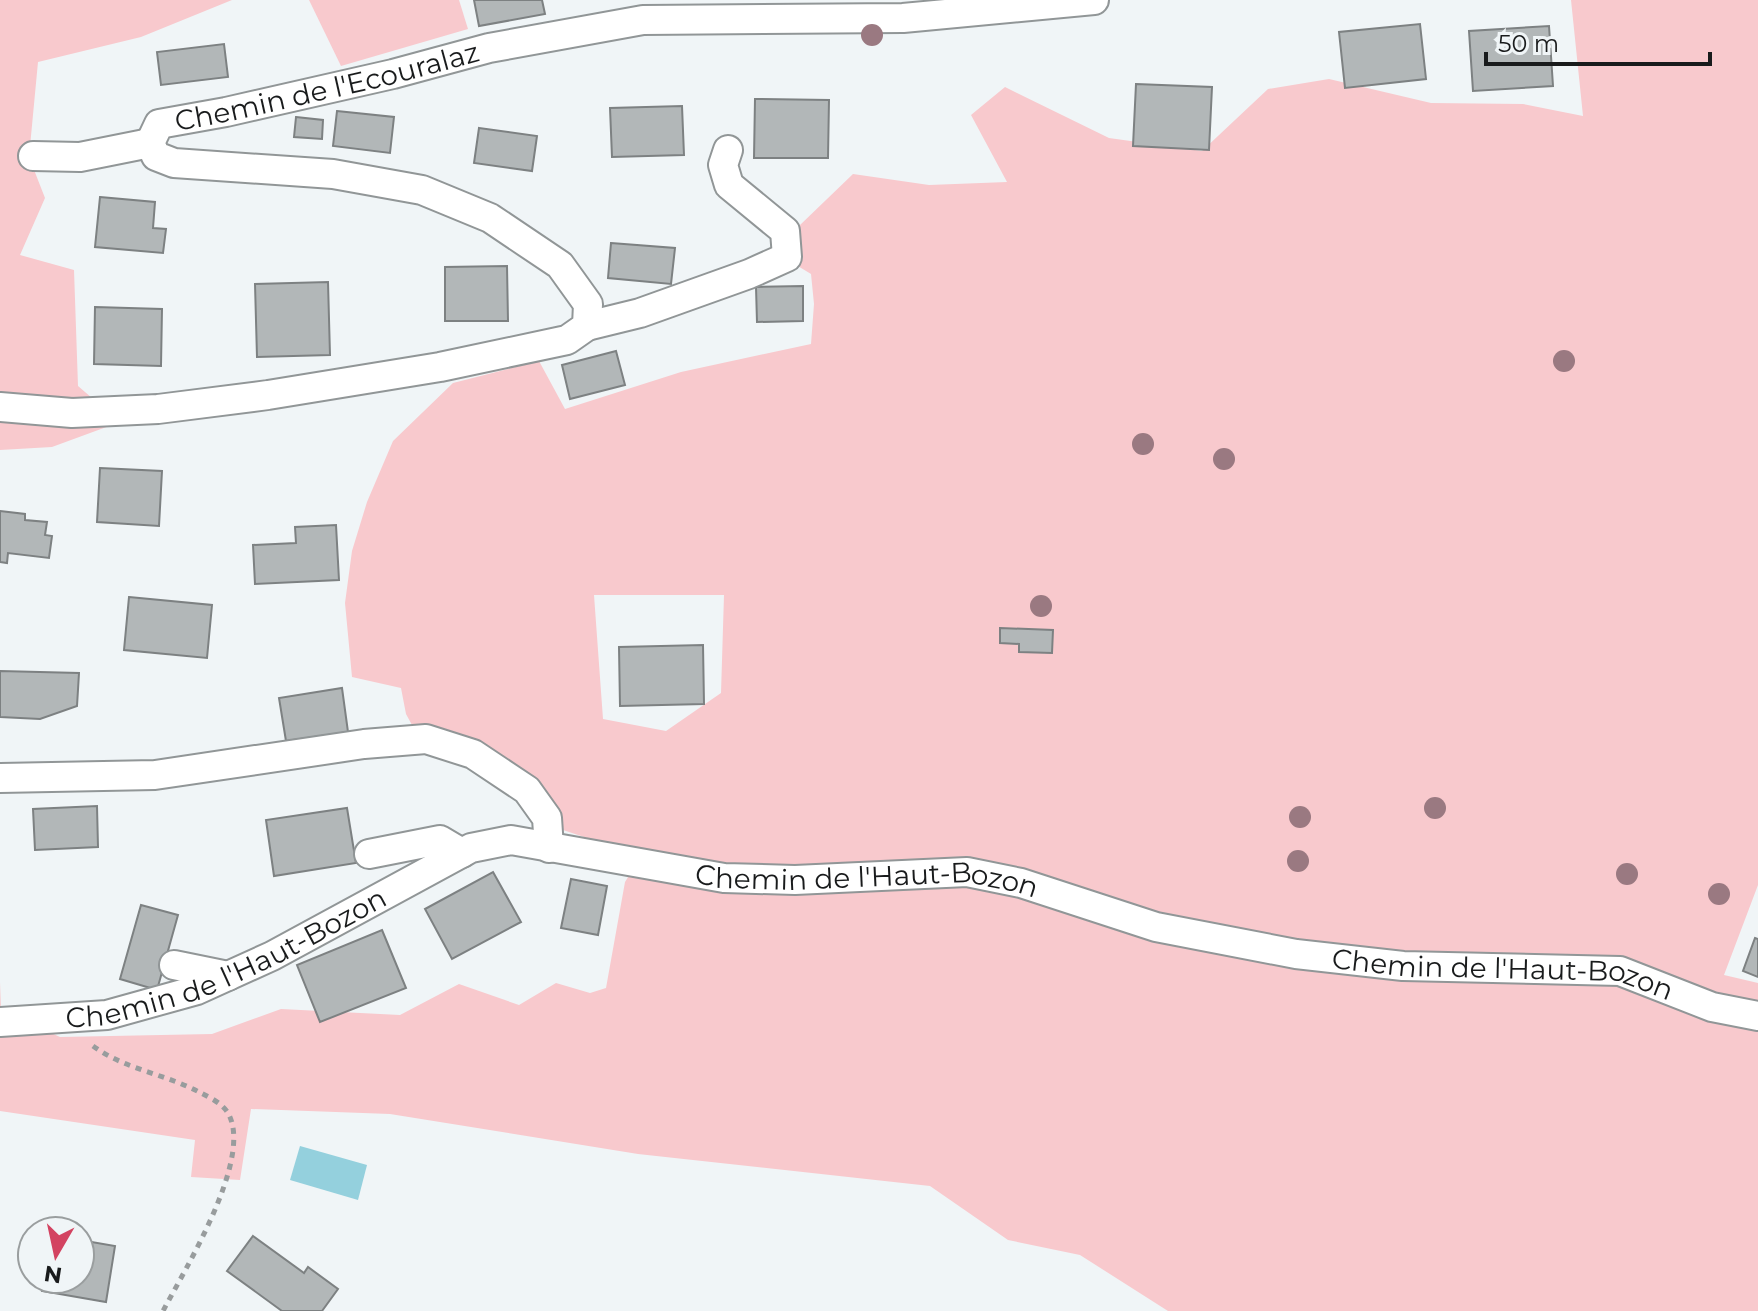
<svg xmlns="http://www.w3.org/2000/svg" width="1758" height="1311" font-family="Montserrat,sans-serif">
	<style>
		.green { fill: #f8c9cd; fill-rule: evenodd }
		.water { fill: #94d0dd }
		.building { fill: #b2b7b8; stroke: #7d8182; stroke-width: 2 }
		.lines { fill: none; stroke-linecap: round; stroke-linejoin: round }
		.minor-casing { stroke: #919697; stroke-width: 32 }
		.path { stroke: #989c9d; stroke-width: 5; stroke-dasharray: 6 6; stroke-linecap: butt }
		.minor { stroke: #fff; stroke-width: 28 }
		.tree { fill: #9a7981 }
		.labels { text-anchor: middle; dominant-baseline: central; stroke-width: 8; stroke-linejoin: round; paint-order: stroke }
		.street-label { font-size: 28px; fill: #191b1c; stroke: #f0f5f7 }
	</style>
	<rect width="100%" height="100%" fill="#f0f5f7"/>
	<g class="green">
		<path d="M0 0H232L141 37 38 62 29 157 45 198 20 255 74 270 78 386 120 422 52 447 0 450Z"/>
		<path d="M309 0H459L468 29 341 66Z"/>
		<path d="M1571 0H1758V885L1724 975 1758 983V1311H1168L1080 1255 1008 1240 930 1186 638 1154 390 1114 251 1109 240 1180 191 1177 195 1140 0 1111V982L1 1010 60 1037 212 1034 281 1009 400 1015 459 984 519 1005 556 983 590 993 606 988 625 882 641 856 533 820 519 798 468 761 424 747 406 714 401 688 352 677 345 603 352 551 367 502 393 441 453 383 539 361 565 409 681 372 811 344 814 304 811 274 773 251 853 174 929 185 1007 182 971 115 1005 87 1109 138 1202 151 1268 89 1329 79 1431 103 1523 104 1583 116ZM594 595H724L721 693 666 731 603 719Z"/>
	</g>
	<path class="water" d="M300 1146 367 1165 358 1200 290 1180Z"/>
	<g class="building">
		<path d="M474 0H542L545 14 479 26Z"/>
		<path d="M1420 24 1426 79 1345 88 1339 32Z"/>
		<path d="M1549 26 1553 86 1473 91 1469 31Z"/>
		<path d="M224 44 228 77 161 85 157 52Z"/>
		<path d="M1136 84 1212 87 1209 150 1133 146Z"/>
		<path d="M755 99 829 100 828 158H754Z"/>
		<path d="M682 106 684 155 612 157 610 108Z"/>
		<path d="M337 111 394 117 390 153 333 146Z"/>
		<path d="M296 117 323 120 322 139 294 137Z"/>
		<path d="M479 128 537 136 532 171 474 163Z"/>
		<path d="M100 197 155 202 153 228 166 229 163 253 95 247Z"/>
		<path d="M611 243 675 248 671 284 608 278Z"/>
		<path d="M507 266 508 321H445V267Z"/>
		<path d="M328 282 330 355 257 357 255 284Z"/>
		<path d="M803 286V321L757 322 756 287Z"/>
		<path d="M95 307 162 309 161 366 94 364Z"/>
		<path d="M616 351 625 385 570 399 562 365Z"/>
		<path d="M100 468 162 471 159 526 97 522Z"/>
		<path d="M0 511 25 514V520L47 522 45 535 52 536 49 558 8 553 7 563 0 562Z"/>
		<path d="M336 525 339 580 255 584 253 545 296 543 295 527Z"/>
		<path d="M129 597 212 605 207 658 124 650Z"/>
		<path d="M1000 628 1053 630 1052 653 1019 652V644L1000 643Z"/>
		<path d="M703 645 704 704 620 706 619 647Z"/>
		<path d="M0 671 79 673 77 706 40 719 0 717Z"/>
		<path d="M342 688 348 732 286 741 279 698Z"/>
		<path d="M97 806 98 847 35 850 33 809Z"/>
		<path d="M347 808 356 863 274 876 266 820Z"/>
		<path d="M493 872 521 922 452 959 425 909Z"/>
		<path d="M571 879 607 886 598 935 561 928Z"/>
		<path d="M141 905 178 915 157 990 120 979Z"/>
		<path d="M382 930 406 988 320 1022 297 965Z"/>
		<path d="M1755 938 1758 939V977L1743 971Z"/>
		<path d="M253 1236 304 1273 308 1267 338 1289 322 1311H282L227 1271Z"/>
		<path d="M80 1240 115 1246 106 1302 42 1291 44 1279H80Z"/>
	</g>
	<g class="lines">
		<defs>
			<g id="minor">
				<path d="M33 156 80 157 150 143"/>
				<path d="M587 326 640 313 749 274 787 257 785 231 729 185 723 165 728 150"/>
				<path id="s1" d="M0 407 72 413 158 409 268 395 440 367 567 340 587 326 588 304 560 265 490 218 422 190 333 174 174 163 156 156 150 143 159 124 226 112 393 74 489 48 643 20 903 18 1094 0"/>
				<path d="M0 778 155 775 364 744 426 739 473 754 527 790 547 818 549 848"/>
				<path d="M369 854 440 840 462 853"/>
				<path d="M174 965 228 976"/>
				<path id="s2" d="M0 1022 107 1015 197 990 272 956 471 848 511 840 724 878 795 880 967 872 1021 883 1156 927 1296 954 1403 966 1620 971 1712 1007 1758 1016"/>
			</g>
		</defs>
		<use href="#minor" class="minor-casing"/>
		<path class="path" d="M93 1046C124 1069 165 1074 199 1092 209 1097 222 1103 228 1113 254 1158 185 1269 163 1311"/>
		<use href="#minor" class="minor"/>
	</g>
	<g class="tree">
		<circle cx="872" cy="35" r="11"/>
		<circle cx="1564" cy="361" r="11"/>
		<circle cx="1143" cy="444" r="11"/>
		<circle cx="1224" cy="459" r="11"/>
		<circle cx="1041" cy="606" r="11"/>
		<circle cx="1435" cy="808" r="11"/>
		<circle cx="1300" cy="817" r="11"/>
		<circle cx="1298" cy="861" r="11"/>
		<circle cx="1627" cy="874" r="11"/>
		<circle cx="1719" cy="894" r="11"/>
	</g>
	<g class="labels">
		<g class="street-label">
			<text stroke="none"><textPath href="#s1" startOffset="1302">Chemin de l'Ecouralaz</textPath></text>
			<text stroke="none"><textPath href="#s2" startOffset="910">Chemin de l'Haut-Bozon</textPath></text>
			<text stroke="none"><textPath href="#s2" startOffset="238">Chemin de l'Haut-Bozon</textPath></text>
			<text stroke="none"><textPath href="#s2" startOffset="1558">Chemin de l'Haut-Bozon</textPath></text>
		</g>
	</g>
	<g transform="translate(56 1255) rotate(189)"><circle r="38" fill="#f0f5f7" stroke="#9a9e9f" stroke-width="2"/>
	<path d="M0-6L14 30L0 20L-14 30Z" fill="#d34361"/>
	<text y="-12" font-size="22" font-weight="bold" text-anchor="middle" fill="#191b1c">N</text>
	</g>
	<path d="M1486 52v12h224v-12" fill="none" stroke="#191b1c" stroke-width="4"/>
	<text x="1498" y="52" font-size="24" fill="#191b1c" stroke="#f0f5f7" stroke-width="6" paint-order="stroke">50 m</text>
</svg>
